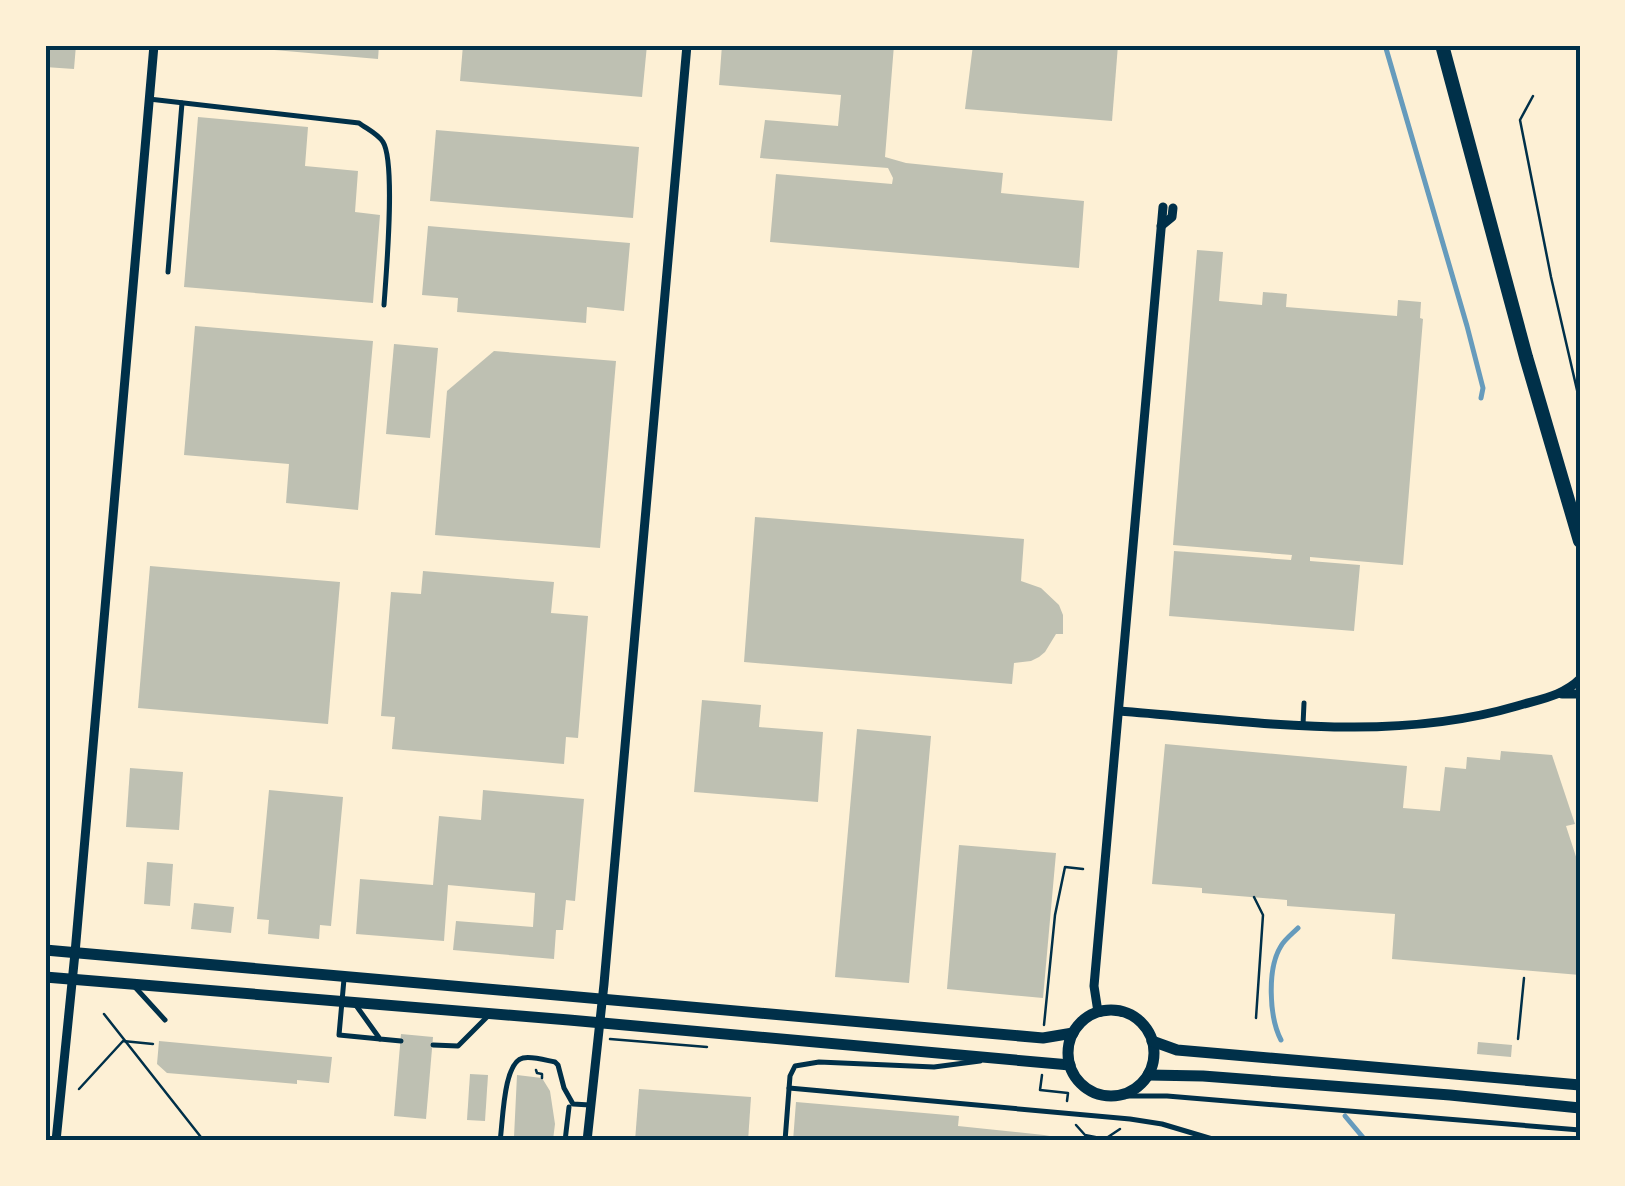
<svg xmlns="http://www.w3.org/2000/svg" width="1625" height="1186" font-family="Ubuntu,sans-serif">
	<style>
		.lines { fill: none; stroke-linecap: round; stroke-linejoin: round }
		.stream { stroke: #669bbc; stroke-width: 5 }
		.building { fill: #bec0b2 }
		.path { stroke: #003049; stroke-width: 2.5 }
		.service { stroke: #003049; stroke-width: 5 }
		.minor { stroke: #003049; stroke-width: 9 }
		.tertiary { stroke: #003049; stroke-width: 11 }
		.primary { stroke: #003049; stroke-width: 14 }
		.neatline { fill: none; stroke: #003049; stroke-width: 4 }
	</style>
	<rect width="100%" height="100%" fill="#fdf0d5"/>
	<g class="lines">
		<g class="stream">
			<path d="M1385 45 1467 326 1483 388 1481 398"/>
			<path d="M1281 1040C1269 1017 1267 968 1281 946 1285 939 1292 934 1298 928"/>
			<path d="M1345 1116 1366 1141"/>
		</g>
	</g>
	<g class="building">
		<path d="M45 45H76L74 69 45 67Z"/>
		<path d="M250 45H379L378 59 250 48Z"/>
		<path d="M463 45H647L642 97 460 81Z"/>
		<path d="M722 45H894L885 157 906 163 1003 173 1001 193 1084 201 1079 268 770 242 776 174 892 184 893 178 888 168 760 158 765 120 838 126 841 95 719 85Z"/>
		<path d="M973 45H1118L1112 121 965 109Z"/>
		<path d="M198 117 308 127 305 166 358 171 355 212 380 215 373 303 184 287Z"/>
		<path d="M436 130 639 147 633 218 430 201Z"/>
		<path d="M428 226 630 243 624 311 587 307 586 323 457 312 458 298 422 295Z"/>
		<path d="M1197 250 1223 252 1219 301 1262 305 1263 292 1287 294 1286 307 1397 316 1398 300 1421 302 1420 318 1423 319 1403 565 1310 557V561L1360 565 1354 631 1169 616 1174 551 1291 560 1292 555 1173 545Z"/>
		<path d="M195 326 373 341 358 510 286 503 289 464 184 455Z"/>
		<path d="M394 344 438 348 430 438 386 434Z"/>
		<path d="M494 351 616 361 600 548 435 535 447 391Z"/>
		<path d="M755 517 1024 539 1021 581 1041 588 1059 605 1063 615V634H1056L1045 652 1039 657 1031 661 1014 663 1012 684 744 662Z"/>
		<path d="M150 566 340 582 328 724 138 708Z"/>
		<path d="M423 571 554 582 551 613 588 616 578 738 566 737 564 764 392 749 395 717 381 716 391 592 421 594Z"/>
		<path d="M702 700 761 705 759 727 823 732 818 802 694 792Z"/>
		<path d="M857 729 931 736 909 983 835 977Z"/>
		<path d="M1165 744 1407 766 1403 808 1440 811 1445 767 1466 769 1467 757 1500 760 1501 751 1552 755 1575 824 1566 826 1580 869V975L1392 959 1395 914 1287 906V900L1202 893V888L1152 884Z"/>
		<path d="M130 768 183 772 179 830 126 827Z"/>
		<path d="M269 790 343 797 331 926 320 925 319 939 268 934 269 920 257 919Z"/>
		<path d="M483 790 584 799 575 901 566 900 563 930H556L554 959 453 950 456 921 533 927 535 893 448 885 444 941 356 934 360 879 433 885 439 816 481 820Z"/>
		<path d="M959 845 1056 853 1043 998 947 989Z"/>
		<path d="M147 862 173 864 170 906 144 904Z"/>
		<path d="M194 903 234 907 231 933 191 929Z"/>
		<path d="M401 1034 433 1037 426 1119 394 1116Z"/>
		<path d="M159 1041 332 1057 329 1083 297 1080V1084L167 1073 157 1064Z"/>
		<path d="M1478 1042 1512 1045 1511 1057 1477 1054Z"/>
		<path d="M470 1074 488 1075 485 1121 467 1120Z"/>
		<path d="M517 1075 542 1078 550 1091 555 1124 553 1140 516 1141 517 1138 514 1137Z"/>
		<path d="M639 1089 751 1097 748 1141H635Z"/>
		<path d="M796 1102 959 1116 958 1126 1044 1135 1067 1139 1066 1141H793Z"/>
	</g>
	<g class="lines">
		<g class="path">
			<path d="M1533 96 1520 120 1551 277 1580 403"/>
			<path d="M1254 897 1263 915 1256 1018"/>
			<path d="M104 1014 204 1141"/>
			<path d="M1044 1025 1055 915 1065 867 1083 869"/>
			<path d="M610 1039 707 1047"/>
			<path d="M1518 1039 1524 978"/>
			<path d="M536 1070 537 1073 542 1074V1078"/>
			<path d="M1042 1075 1040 1090 1068 1093 1067 1101"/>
			<path d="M79 1089 123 1041 153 1044"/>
			<path d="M1076 1125 1085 1135 1105 1139 1120 1129"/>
		</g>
		<g class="service">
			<path d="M149 99 359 123C367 129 378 134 383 142 396 163 386 276 384 305"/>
			<path d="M168 272 182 103"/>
			<path d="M1303 725 1304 703"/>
			<path d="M344 979 339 1035 380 1039"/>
			<path d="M134 986 165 1020"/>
			<path d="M355 1004 380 1039 401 1041"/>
			<path d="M433 1045 458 1046 487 1017"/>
			<path d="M789 1088 1130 1119 1162 1124 1219 1141"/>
			<path d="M1115 1096H1167L1580 1130"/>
			<path d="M500 1141C503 1123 503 1062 523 1058 532 1056 545 1060 555 1062L558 1065 564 1088 573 1104 590 1105"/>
			<path d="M565 1141 569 1107"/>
			<path d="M785 1141 790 1076 795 1066 819 1062 934 1067 980 1061"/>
		</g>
		<g class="minor">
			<path d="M1161 226 1172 217 1173 208"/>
			<path d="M1562 694H1580"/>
			<path d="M1119 711C1252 721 1388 744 1517 706 1540 699 1563 696 1580 679"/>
			<path d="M1098 1012 1094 986 1163 207"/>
			<path d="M56 1141 75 953 154 45"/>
			<path d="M587 1141 604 984 687 45"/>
		</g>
		<g class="tertiary">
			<path d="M45 950 1043 1038 1073 1033"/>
			<path d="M45 977 569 1020 1070 1065"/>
			<circle cx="1111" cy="1053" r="43"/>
			<path d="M1152 1041 1177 1050 1580 1085"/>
			<path d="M1148 1075 1203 1076 1450 1095 1580 1108"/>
		</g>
		<path class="primary" d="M1442 45 1526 357 1580 541"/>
	</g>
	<rect width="1625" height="1186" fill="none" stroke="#fdf0d5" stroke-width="95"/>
	<rect x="48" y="48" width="1530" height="1090" class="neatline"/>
</svg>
